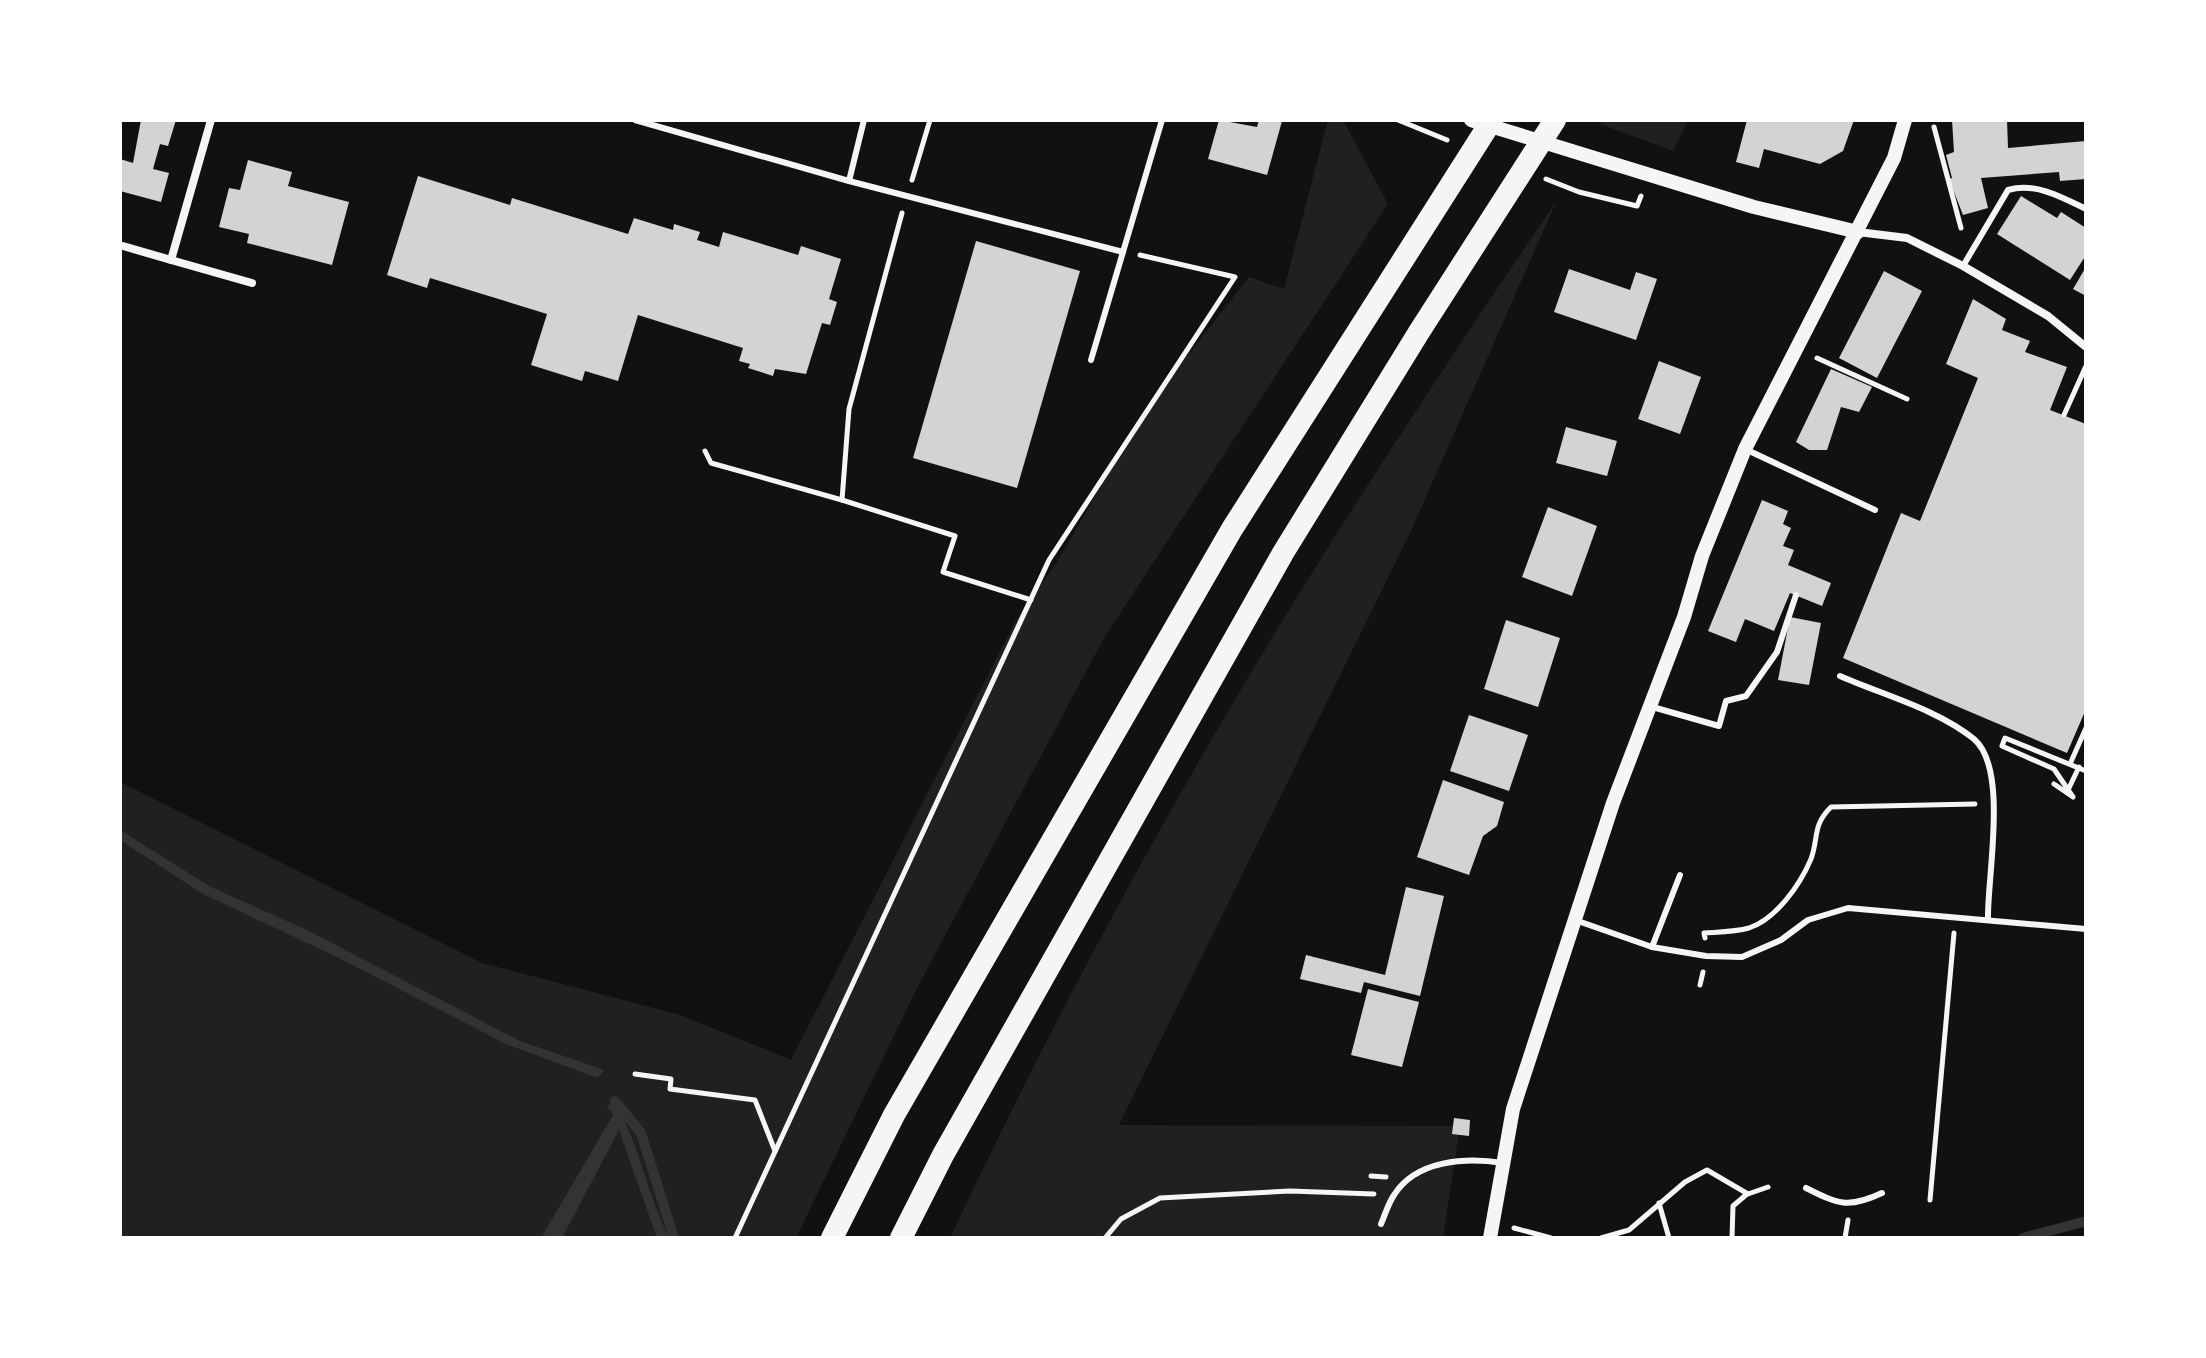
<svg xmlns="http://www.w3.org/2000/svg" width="2206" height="1358" font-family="'Times New Roman',serif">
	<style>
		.green { fill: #202020 }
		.water { fill: #333 }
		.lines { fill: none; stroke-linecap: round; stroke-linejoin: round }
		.stream { stroke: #333; stroke-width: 10 }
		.building { fill: #d3d3d3 }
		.path { stroke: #f5f5f5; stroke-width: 5 }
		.service { stroke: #f5f5f5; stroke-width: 6 }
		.minor { stroke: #f5f5f5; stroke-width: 8 }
		.tertiary { stroke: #f5f5f5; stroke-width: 14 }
		.trunk { stroke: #f5f5f5; stroke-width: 22 }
	</style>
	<rect width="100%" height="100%" fill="#111"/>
	<g class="green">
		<path d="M1328 120H1343L1388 204 1104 638 917 988 796 1238H120V782L482 963 677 1014 791 1060 1015 622 1057 562 1147 407 1249 277 1284 289Z"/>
		<path d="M1603 120H1688L1673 151 1600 124Z"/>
		<path d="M1557 200 1411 531 1119 1125 1460 1126 1443 1238H950C1073 976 1215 720 1373 477 1433 384 1495 292 1557 200Z"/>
	</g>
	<g class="water">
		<path d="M120 830 211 887 309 931 520 1041 604 1070 598 1078 506 1044 339 958 203 894 120 840Z"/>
		<path d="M615 1101C639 1145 647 1193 669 1238H657L619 1130 562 1238H541L613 1115 607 1106Z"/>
	</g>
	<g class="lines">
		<g class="stream">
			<path d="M615 1101 641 1133 674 1238"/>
			<path d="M2023 1238 2086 1221"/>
		</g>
	</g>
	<g class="building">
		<path d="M141 120H176L168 146 160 144 153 169 169 173 161 202 120 191V159L133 163Z"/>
		<path d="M1219 120 1257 127 1259 120 1282 121 1267 175 1208 159Z"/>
		<path d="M1747 120H1854L1843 151 1820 164 1764 149 1759 168 1736 162Z"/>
		<path d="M1952 120H2007L2008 148 2086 141V179L2060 181 2059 172 1981 178 1988 208 1963 215 1949 179 1952 178 1946 155 1954 152Z"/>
		<path d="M248 160 292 172 288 186 349 202 332 265 247 243 249 234 219 227 229 188 240 190Z"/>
		<path d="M418 176 510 205 512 198 628 234 634 218 673 230 674 224 700 232 697 240 719 247 723 232 798 255 801 246 841 259 829 299 837 302 830 325 822 323 806 374 775 369 773 376 748 368 750 364 739 361 743 348 638 315 618 381 585 371 582 381 531 365 547 314 430 278 427 288 387 275Z"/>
		<path d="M2021 196 2057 218 2061 212 2086 228V255L2070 280 1997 234Z"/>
		<path d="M976 241 1080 271 1017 488 913 458Z"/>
		<path d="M2086 267V296L2073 289Z"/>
		<path d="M1569 269 1630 290 1636 272 1657 279 1636 340 1554 312Z"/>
		<path d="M1884 271 1922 291 1877 378 1839 358Z"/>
		<path d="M1973 299 2006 319 2002 330 2030 341 2025 352 2067 367 2050 410 2086 424V709L2067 753 1843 658 1901 513 1920 521 1978 378 1946 364Z"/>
		<path d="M1659 361 1701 377 1680 434 1638 419Z"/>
		<path d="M1831 369 1872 387 1859 412 1841 407 1827 450H1809L1796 442Z"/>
		<path d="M1566 427 1617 441 1607 476 1556 463Z"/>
		<path d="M1762 500 1788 511 1783 524 1791 528 1783 546 1794 550 1788 565 1831 583 1822 606 1790 593 1774 631 1745 619 1736 642 1708 631Z"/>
		<path d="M1548 507 1597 526 1572 596 1522 577Z"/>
		<path d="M1790 617 1821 623 1809 685 1778 680Z"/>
		<path d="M1506 620 1560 638 1538 707 1484 689Z"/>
		<path d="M1469 715 1528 735 1509 791 1450 771Z"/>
		<path d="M1443 780 1504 802 1497 826 1483 836 1469 875 1417 857Z"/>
		<path d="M1406 887 1444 896 1420 996 1364 982 1361 993 1300 979 1306 955 1385 975Z"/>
		<path d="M1368 989 1419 1002 1402 1067 1351 1055Z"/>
		<path d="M1454 1118 1470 1120 1469 1136 1452 1134Z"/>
	</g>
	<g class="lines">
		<g class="path">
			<path d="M1398 120 1447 140"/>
			<path d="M1934 127 1961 228"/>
			<path d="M1546 179 1579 192 1637 206 1641 196"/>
			<path d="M912 180 930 120"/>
			<path d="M902 213 849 409 842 500 955 536 943 572 1031 600"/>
			<path d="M1817 358 1907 399"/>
			<path d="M2064 415 2086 366"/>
			<path d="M705 451 711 463 842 500"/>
			<path d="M2070 764 2086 728"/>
			<path d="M2054 784 2073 797 2054 769 2002 746 2005 738 2086 771"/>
			<path d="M2068 790 2079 767"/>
			<path d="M1705 938 1704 933C1718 932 1735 932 1749 928 1776 919 1800 885 1811 859 1819 837 1812 826 1831 807L1975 804"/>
			<path d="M1700 985 1703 972"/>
			<path d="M635 1074 671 1079 670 1089 755 1100 775 1151"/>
			<path d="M1371 1176 1386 1177"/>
			<path d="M1930 1200 1954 933"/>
			<path d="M1659 1203 1669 1238"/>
			<path d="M1514 1228 1551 1238"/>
			<path d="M735 1238 1049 560 1235 277 1140 255"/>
			<path d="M1105 1238 1121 1219 1160 1198 1290 1191 1374 1194"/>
			<path d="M1601 1238 1629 1230 1685 1182 1707 1170 1748 1194 1768 1187"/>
			<path d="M1732 1238 1733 1206 1747 1194"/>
			<path d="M1845 1238 1848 1220"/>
		</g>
		<g class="service">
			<path d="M635 120 849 181 1123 252 1091 360"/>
			<path d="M849 181 864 120"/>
			<path d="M1123 252 1162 120"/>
			<path d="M1963 266 2008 190C2035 182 2062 197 2086 209"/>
			<path d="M1745 449 1875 510"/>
			<path d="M1840 676C1883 695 1937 709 1974 739 2009 769 1987 877 1988 919"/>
			<path d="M1649 706 1719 726 1726 701 1746 696 1777 652 1796 595"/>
			<path d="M1575 920 1652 947 1706 956 1742 957 1781 940 1808 920 1848 908 2086 929"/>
			<path d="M1652 947 1680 875"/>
			<path d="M1806 1188C1838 1204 1848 1209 1882 1193"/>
			<path d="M1381 1224C1385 1215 1388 1204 1394 1195 1416 1160 1466 1157 1503 1163"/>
		</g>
		<g class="minor">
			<path d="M1858 232 1907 238 1963 266 2048 316 2086 347"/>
			<path d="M123 246 171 260 211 120"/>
			<path d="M171 260 252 283"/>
		</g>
		<g class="tertiary">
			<path d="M1471 120 1754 207 1858 232"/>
			<path d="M1490 1238 1513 1109 1613 803 1684 617 1702 556 1745 449 1894 158 1905 120"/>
		</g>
		<g class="trunk">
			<path d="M832 1238 894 1115 1232 529 1492 120"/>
			<path d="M901 1238 943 1155 1283 553 1419 332 1555 120"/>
		</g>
	</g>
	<rect width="2206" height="1358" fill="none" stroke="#ffffff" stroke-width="244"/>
</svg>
